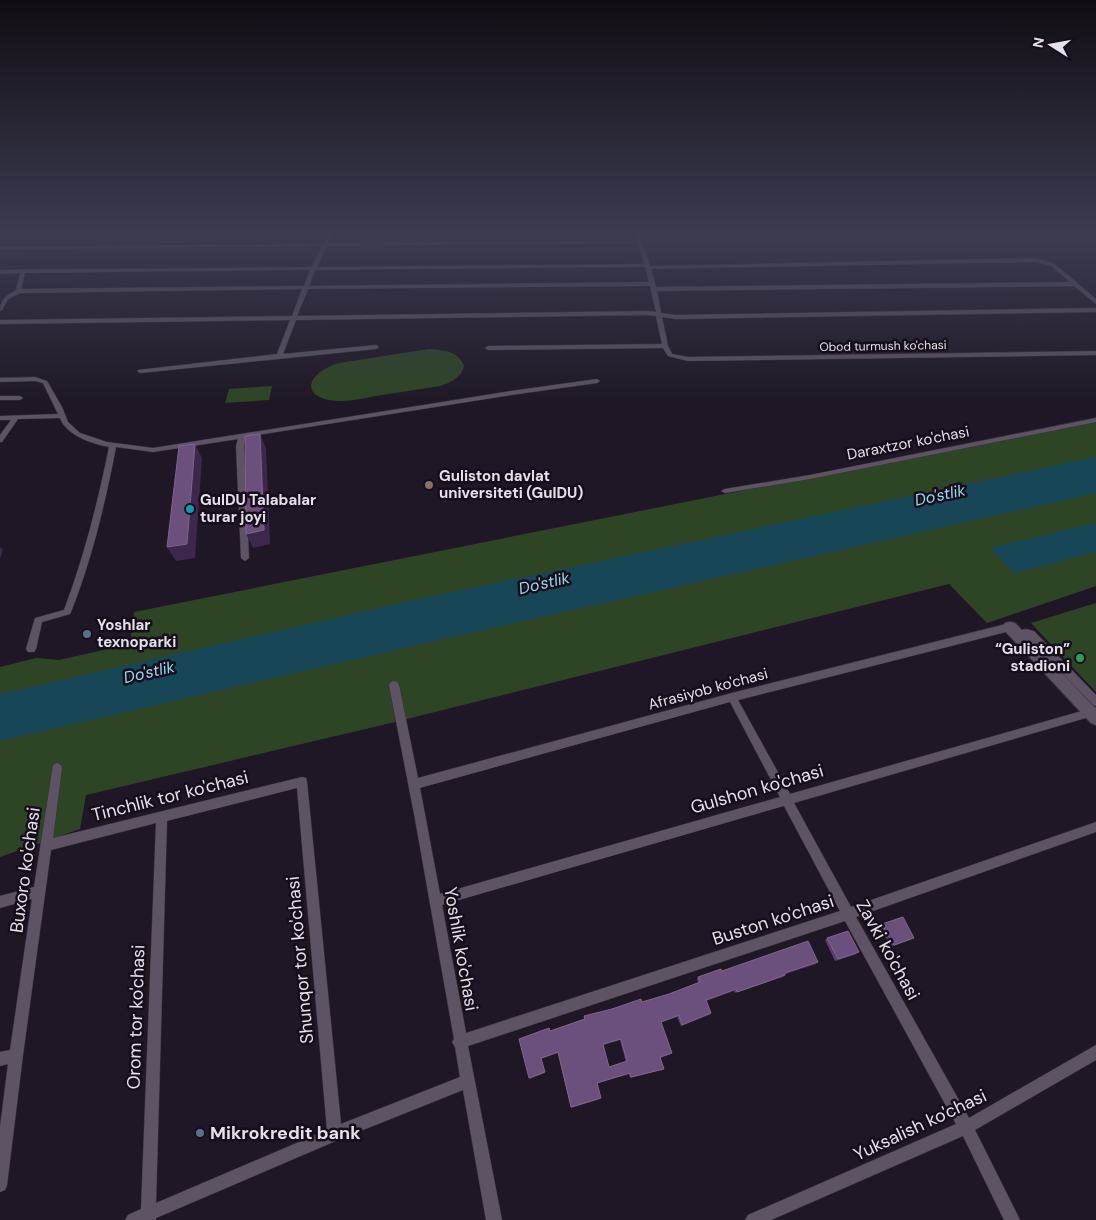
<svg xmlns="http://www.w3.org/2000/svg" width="1096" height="1220" font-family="'DM Sans',sans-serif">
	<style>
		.green { fill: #2e4525 }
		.water { fill: #174657 }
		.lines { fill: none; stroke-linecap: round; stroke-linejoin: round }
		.street-casing { stroke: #3a343e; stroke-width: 1 }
		.secondary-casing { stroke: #3a343e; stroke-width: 2 }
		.street { fill: #5d5364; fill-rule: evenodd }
		.secondary { fill: #5d5364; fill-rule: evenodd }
		.wall { fill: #5c3d70; fill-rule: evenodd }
		.shaded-wall { fill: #3e274d }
		.building { fill: #6b4f7d; stroke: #7e668e; fill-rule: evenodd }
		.education-dot { fill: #8d6e63; stroke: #160e1b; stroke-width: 2 }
		.culture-dot { fill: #0f9aa8; stroke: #160e1b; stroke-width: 2 }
		.service-dot { fill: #5c6f8a; stroke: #160e1b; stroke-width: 2 }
		.leisure-dot { fill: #2e9e5b; stroke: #160e1b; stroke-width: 2 }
		.labels { text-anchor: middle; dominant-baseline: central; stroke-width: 5; stroke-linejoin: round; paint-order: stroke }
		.far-street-label { font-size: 12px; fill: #e6e0ea; stroke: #160e1b }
		.street-label { font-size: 15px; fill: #e6e0ea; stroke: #160e1b }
		.poi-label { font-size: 15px; font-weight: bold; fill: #e6e0ea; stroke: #160e1b; text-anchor: start }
		.water-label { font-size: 16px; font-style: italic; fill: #98d9f3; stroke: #160e1b }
		.near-street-label { font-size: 18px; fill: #e6e0ea; stroke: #160e1b }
		.near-poi-label { font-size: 18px; font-weight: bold; fill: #e6e0ea; stroke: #160e1b; text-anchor: start }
	</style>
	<rect width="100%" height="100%" fill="#1f1725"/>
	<g class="green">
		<path d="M429 349C443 350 459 351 464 366 461 378 452 382 440 386 419 389 397 393 376 396 365 398 353 401 342 401 300 401 303 374 339 363Z"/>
		<path d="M272 386 269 400 225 403 229 389Z"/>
		<path d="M1096 420V586L987 623 949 584 391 723 86 795 80 829 0 857V667L36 658 59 660 130 644 134 612Z"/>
		<path d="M1096 603V692L1031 623Z"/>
	</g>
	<g class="water">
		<path d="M1096 457V493L443 639 0 741V694L405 602Z"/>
		<path d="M1096 523V552L1014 573 990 548Z"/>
	</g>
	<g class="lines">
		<defs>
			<g id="street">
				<path d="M330 232H334L329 243 637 241 635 232H639L650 266 1036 258 1055 264 1096 299V304L1074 286 657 291 661 313 676 315 1096 308V312L676 319 662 317 668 346 672 354 688 357 1096 351V355L688 361 668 356 663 348 488 350 485 348 488 346 662 344 656 316 648 315 296 320 283 354 376 345 379 347 376 349 140 373 137 371 138 370 277 354 290 320 0 324V320L292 316 302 289 20 293 8 299 2 310 0 311C0 299 6 296 16 290L20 273 0 274V270L311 267 322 246 0 249V247L324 244ZM638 243 644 264 317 267 327 246ZM1036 262 1051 266 1070 282 656 287 651 269ZM645 267 649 282 309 286 315 270ZM310 270 304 286 21 289 25 273ZM650 286 656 312 648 311 297 316 308 289Z"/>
				<path d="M35 377 47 381 62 407 68 422 80 433 107 442 153 448 511 391 597 379 600 381 597 383 511 395 245 437 244 446 249 558 245 561 241 558 236 446 238 439 153 452 116 447C105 504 92 559 71 612L70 614 42 622 36 649 34 652H28L26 649 35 618 64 610C84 557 98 502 109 447 92 444 66 435 60 418L18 419 2 442H0V435L11 420H0V416L58 414 43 383 35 381 0 382V378Z"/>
				<path d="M0 396H20L23 398 20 400H0Z"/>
				<path d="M1096 418V422L810 479 725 493 721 491 725 489 810 475Z"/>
				<path d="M1010 623 1013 624 1014 627 1013 630 1010 631 738 700 790 794 1096 707V715L794 803 851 907 1096 822V832L856 917 969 1118 1096 1045V1060L975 1130 1020 1220H1004L963 1136 771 1220H745L748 1215 956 1124 845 921 468 1046 502 1220H486L463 1090 338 1140 156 1218V1220H125L128 1215 141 1209 156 823 51 850 23 1055 7 1185 5 1190 0 1192V1127L8 1064 0 1066V1052L10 1050 32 899 0 908V896L34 887 53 765 57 763 61 765 62 768 53 838 302 777 306 778 307 782 341 1124 460 1077 455 1047 452 1042 454 1039 415 819 389 685 391 682 394 681 397 682 399 685 418 778 732 693ZM730 702 780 797 440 894 420 788ZM297 788 327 1130 156 1203 167 821ZM784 806 840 911 466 1033 442 905Z"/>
				<path d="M1026 629 1034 631 1096 695V706L1093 705 1028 637 1017 639 1014 638 1012 635 1014 632Z"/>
			</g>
			<path id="secondary" d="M1010 622 1015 623 1096 709V725L1091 723 1005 631 1004 627 1005 623Z"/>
		</defs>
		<use href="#street" class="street-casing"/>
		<use href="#secondary" class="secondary-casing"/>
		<use href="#street" class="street"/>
		<use href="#secondary" class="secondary"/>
	</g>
	<g class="wall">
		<path d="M882 924 914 938 891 947 879 926Z"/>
		<path d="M827 938 857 954 835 961 825 940Z"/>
		<path d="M816 964 785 974V975L783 977 761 984 735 993 734 991 706 1001 711 1013 681 1026 677 1017 661 1022 671 1054 660 1058 664 1069 630 1078 629 1074 597 1083 600 1099 571 1108 558 1053 541 1059 545 1073 529 1079 550 1031 584 1019V1016L642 1002 669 994 698 983 697 979 698 977 722 971ZM620 1040 626 1062 609 1067 603 1045Z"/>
	</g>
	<g class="shaded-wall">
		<path d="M260 434 266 448 270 544 253 548 246 534Z"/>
		<path d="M195 444 202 458 195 558 176 561 167 547Z"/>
		<path d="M0 547 3 550 0 559Z"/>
		<path d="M818 962 816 964 783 975 785 973Z"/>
		<path d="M785 975 783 977 735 993 737 992Z"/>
		<path d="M736 989 734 991 705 1001 706 1000Z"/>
		<path d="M711 1013 710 1015 681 1026 682 1025Z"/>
	</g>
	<g class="building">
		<path d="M260 434 264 530 246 534 245 436Z"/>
		<path d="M195 444 187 544 167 547 179 446Z"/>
		<path d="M903 917 914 938 894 945 882 924Z"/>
		<path d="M848 931 859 952 838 959 827 938Z"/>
		<path d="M808 941 818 962 785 973V975L763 983 737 992 736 989 706 1000 711 1013 682 1025 679 1015 661 1022 672 1053 660 1057 664 1069 631 1077 630 1073 597 1083 601 1098 571 1107 558 1052 541 1058 545 1072 529 1078 519 1039 549 1028 550 1031 585 1019 584 1016 612 1009 641 999 642 1002 669 994 700 982 698 977 721 969 722 971ZM621 1039 627 1061 609 1067 603 1044Z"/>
	</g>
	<linearGradient id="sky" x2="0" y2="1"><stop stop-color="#110d14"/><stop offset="0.58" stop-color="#3c3c51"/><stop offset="1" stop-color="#3c3c51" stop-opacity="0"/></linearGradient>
	<rect width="1096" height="403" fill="url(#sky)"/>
	<circle class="education-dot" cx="429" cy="485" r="5"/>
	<circle class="culture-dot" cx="190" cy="509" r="5"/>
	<g class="service-dot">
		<circle cx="87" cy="634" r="5"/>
		<circle cx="200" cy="1133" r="5"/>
	</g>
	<circle class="leisure-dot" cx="1080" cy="658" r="5"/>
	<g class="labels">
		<g class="far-street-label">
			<text transform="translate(883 346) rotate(-1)">Obod turmush ko'chasi</text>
		</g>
		<g class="street-label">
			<text transform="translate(908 443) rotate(-11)">Daraxtzor ko'chasi</text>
			<text transform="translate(708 689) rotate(-15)">Afrasiyob ko'chasi</text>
		</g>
		<g class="poi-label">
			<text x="439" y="476">Guliston davlat<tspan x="439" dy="17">universiteti (GulDU)</tspan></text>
			<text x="200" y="500">GulDU Talabalar<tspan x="200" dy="17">turar joyi</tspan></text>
			<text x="97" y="625">Yoshlar<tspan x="97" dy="17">texnoparki</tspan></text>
			<text x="1070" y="649" text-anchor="end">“Guliston”<tspan x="1070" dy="17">stadioni</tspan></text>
		</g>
		<g class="water-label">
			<text transform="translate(940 495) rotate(-12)">Do'stlik</text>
			<text transform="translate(544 583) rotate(-13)">Do'stlik</text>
			<text transform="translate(149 672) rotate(-13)">Do'stlik</text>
		</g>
		<g class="near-street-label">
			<text transform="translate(757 789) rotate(-16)">Gulshon ko'chasi</text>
			<text transform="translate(170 796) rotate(-14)">Tinchlik tor ko'chasi</text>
			<text transform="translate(25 870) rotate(-82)">Buxoro ko'chasi</text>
			<text transform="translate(773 920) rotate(-18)">Buston ko'chasi</text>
			<text transform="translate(461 949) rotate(80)">Yoshlik ko'chasi</text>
			<text transform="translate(888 950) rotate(61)">Zavki ko'chasi</text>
			<text transform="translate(300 960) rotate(-95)">Shunqor tor ko'chasi</text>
			<text transform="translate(136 1017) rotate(-88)">Orom tor ko'chasi</text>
			<text transform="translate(920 1125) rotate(-25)">Yuksalish ko'chasi</text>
		</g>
		<g class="near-poi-label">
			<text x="210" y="1133">Mikrokredit bank</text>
		</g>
	</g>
	<g transform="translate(1051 45) rotate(281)" stroke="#160e1b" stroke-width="4" paint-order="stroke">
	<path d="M0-4L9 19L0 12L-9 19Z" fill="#e6e0ea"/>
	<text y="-8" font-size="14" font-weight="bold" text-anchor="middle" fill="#e6e0ea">N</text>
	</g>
</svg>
